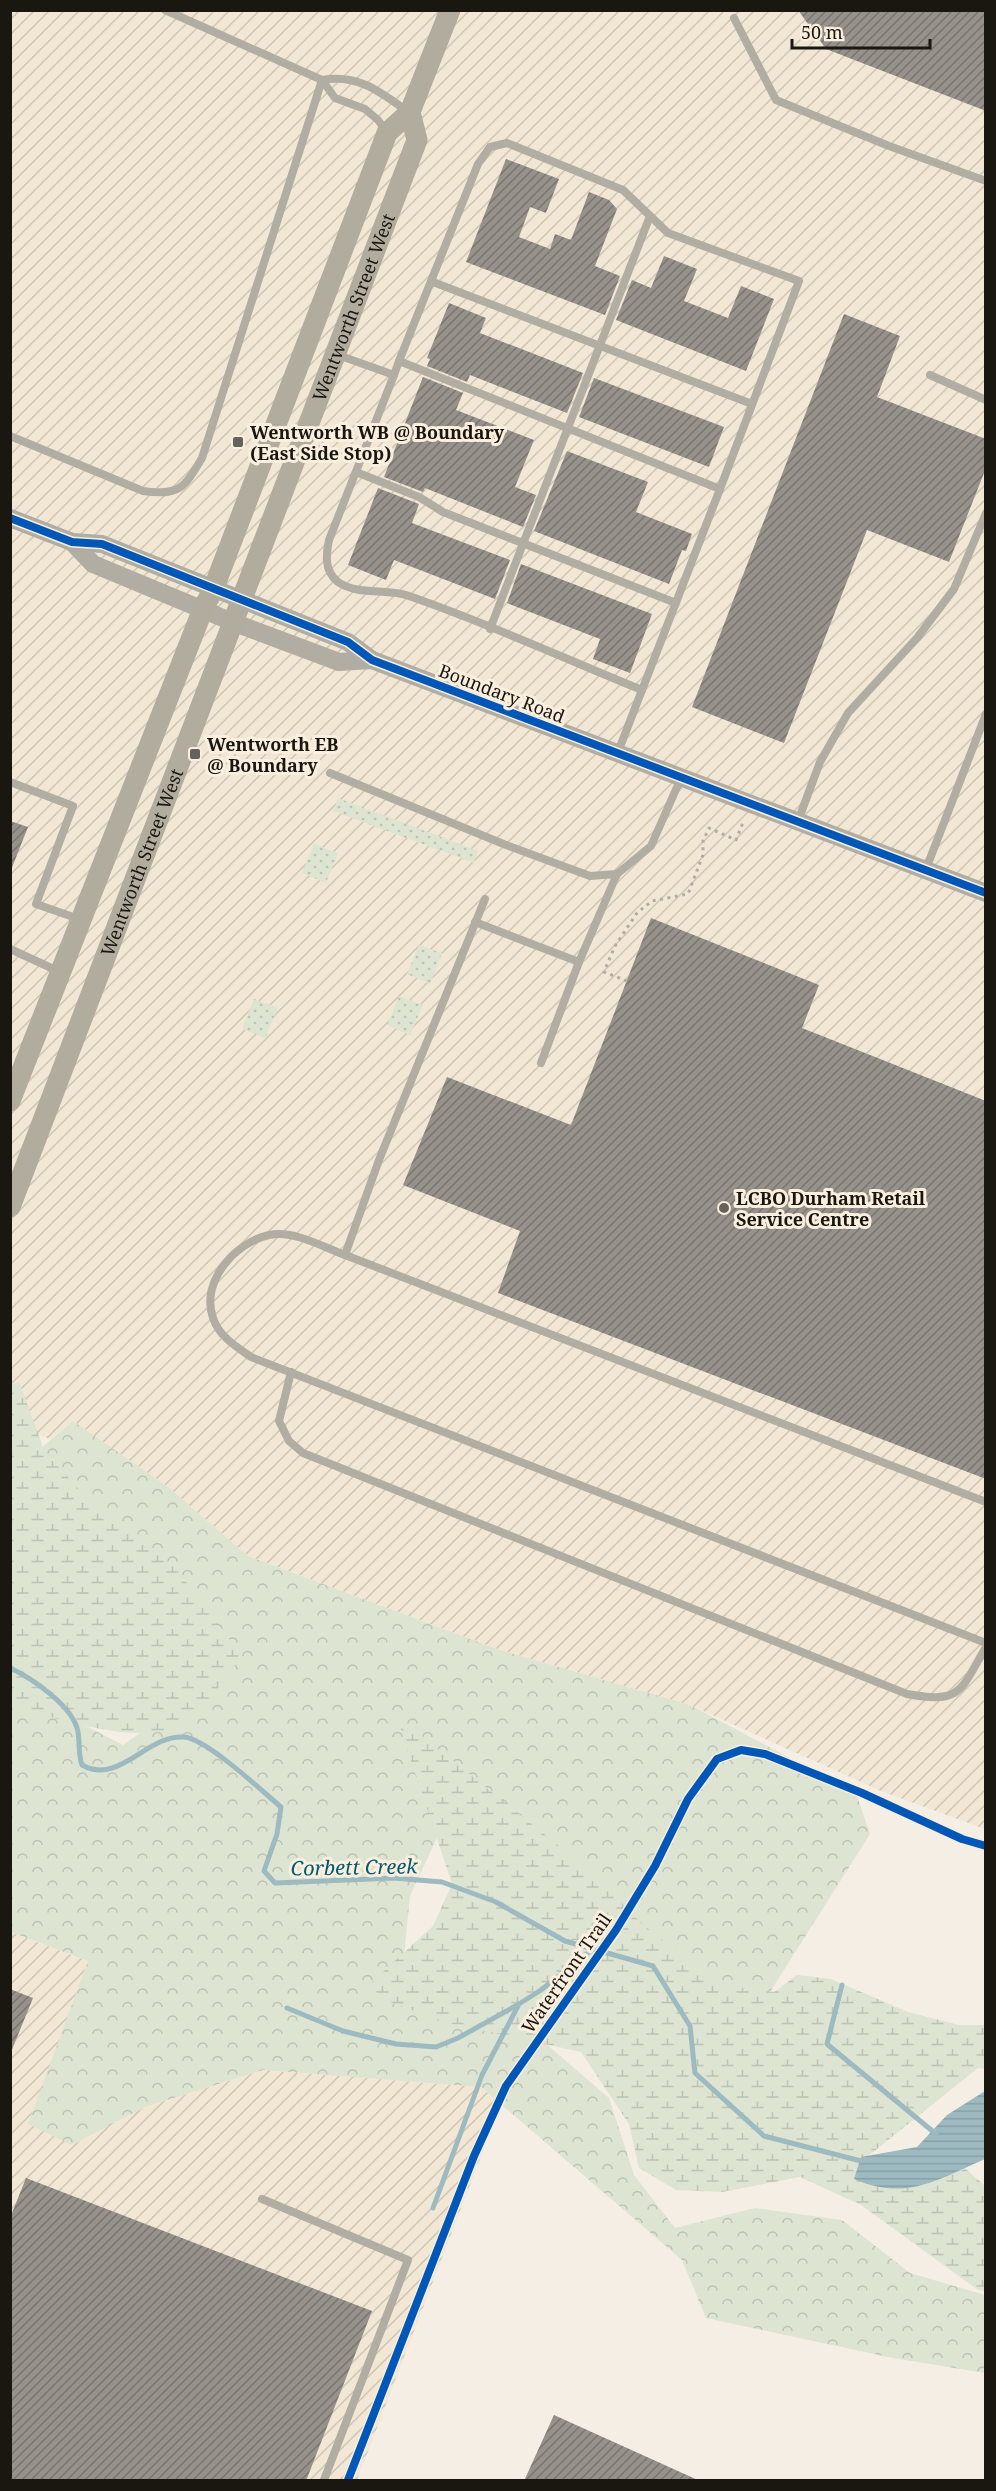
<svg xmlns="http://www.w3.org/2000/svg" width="996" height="2491" font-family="'Noto Serif',serif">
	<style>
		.industrial { fill: url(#industrial-furrows) }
		.grass { fill: url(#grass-dots) }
		.forest { fill: url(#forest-crowns) }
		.wetland { fill: url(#wetland-marsh) }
		.water { fill: url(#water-rules) }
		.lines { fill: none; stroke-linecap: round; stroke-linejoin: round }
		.stream { stroke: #9ebac1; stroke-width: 5 }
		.building { fill: url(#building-hatch) }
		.path { stroke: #b1ada4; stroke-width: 3; stroke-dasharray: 3 4.5; stroke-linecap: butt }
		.service { stroke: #b2ada2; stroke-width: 8 }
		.tertiary { stroke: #b2ada2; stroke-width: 18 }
		.secondary { stroke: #b1ac9e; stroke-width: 21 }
		.cycleway-casing { stroke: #faefde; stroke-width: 11 }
		.cycleway { stroke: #0057b8; stroke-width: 8 }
		.poi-dot { fill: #66625b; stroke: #faefde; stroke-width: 2 }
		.labels { text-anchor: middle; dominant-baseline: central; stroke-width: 6; stroke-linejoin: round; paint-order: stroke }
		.street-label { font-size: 18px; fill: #1a1711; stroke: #faefde }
		.poi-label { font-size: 18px; font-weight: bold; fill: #1a1711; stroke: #faefde; text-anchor: start }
		.water-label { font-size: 20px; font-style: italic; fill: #015a71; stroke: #faefde }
	</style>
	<defs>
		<pattern id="industrial-furrows" width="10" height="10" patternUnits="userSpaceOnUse" patternTransform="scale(1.5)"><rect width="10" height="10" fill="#f1e7d4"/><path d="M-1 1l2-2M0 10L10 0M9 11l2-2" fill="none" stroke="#cec5b5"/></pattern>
		<pattern id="grass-dots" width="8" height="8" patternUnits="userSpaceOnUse" patternTransform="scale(1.5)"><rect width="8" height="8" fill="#dde4d2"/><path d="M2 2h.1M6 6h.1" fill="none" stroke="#bdc3b3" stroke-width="1.8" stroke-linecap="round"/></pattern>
		<pattern id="forest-crowns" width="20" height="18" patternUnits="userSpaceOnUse" patternTransform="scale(1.5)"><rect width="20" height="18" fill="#dde4d2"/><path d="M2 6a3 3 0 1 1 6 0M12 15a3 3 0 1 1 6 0" fill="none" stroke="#bdc3b3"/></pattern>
		<pattern id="wetland-marsh" width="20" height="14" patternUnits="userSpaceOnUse" patternTransform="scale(1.5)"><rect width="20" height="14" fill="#dde4d2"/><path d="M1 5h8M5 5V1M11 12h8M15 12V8" fill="none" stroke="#bdc3b3"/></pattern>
		<pattern id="water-rules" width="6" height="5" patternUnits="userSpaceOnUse" patternTransform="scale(1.5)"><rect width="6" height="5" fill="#9ebac1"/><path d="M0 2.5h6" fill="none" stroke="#889fa5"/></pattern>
		<pattern id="building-hatch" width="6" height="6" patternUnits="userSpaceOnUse" patternTransform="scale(1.5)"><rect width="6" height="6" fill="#96918a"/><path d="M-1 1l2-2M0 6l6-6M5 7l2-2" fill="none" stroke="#7a756f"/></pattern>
	</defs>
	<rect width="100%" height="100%" fill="#f4eee4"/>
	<g class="industrial">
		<path d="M10 11H985V1829L881 1791 690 1705 500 1650 248 1556 167 1486 73 1421 50 1439 11 1424Z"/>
		<path d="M10 1932 88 1961 74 2002 72 2145 145 2107 263 2070 481 2087 501 2104 357 2480H11Z"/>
	</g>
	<g class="grass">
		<path d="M338 798 478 851 474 863 333 811Z"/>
		<path d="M314 844 338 853 326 883 302 873Z"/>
		<path d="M419 945 442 953 430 984 407 974Z"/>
		<path d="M399 996 423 1005 410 1035 387 1025Z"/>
		<path d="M254 999 278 1008 265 1038 242 1029Z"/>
	</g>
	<path class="forest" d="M73 1421 167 1486 248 1556 500 1650 690 1705 856 1793 870 1834 770 1992 688 1983 447 1816 410 1896 404 1955 538 2037 609 2098 634 2175 675 2228 755 2208 842 2220 910 2273 985 2295V2373L893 2358 706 2318 682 2260 481 2087 263 2070 145 2107 72 2145 28 2124 88 1961 11 1932 10 1663 45 1705 123 1745 170 1712 17 1468Z"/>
	<g class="wetland">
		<path d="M11 1383 20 1384 44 1450 89 1501 177 1570 242 1656C230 1671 203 1711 190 1721 148 1751 56 1718 11 1705Z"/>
		<path d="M400 1727 418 1733 594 1874 643 1925 724 1986 774 1992 797 1975 831 1979 908 2012 959 2025H985V2069L978 2068 862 2161 958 2162 985 2186V2291L978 2290 861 2205 800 2177 722 2192 676 2190 639 2168 629 2124 581 2052 449 2023 361 1992 433 1926 452 1884Z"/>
	</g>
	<path class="water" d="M985 2091V2159C939 2179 906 2202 854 2179L861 2157 917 2147 947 2115Z"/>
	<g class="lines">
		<g class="stream">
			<path d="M10 1668C32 1678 74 1707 78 1732 80 1744 78 1754 82 1765 119 1786 147 1734 184 1737 207 1739 262 1791 281 1807L277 1834 264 1871 275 1883 394 1878 442 1882 496 1902 565 1941 653 1966 690 2026 695 2073 764 2136 861 2161"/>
			<path d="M842 1985 827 2044 936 2134"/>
			<path d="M287 2008 343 2031 396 2044 436 2047 458 2038 519 2004 541 1990 593 1949"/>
			<path d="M433 2208 482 2075 518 2006"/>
		</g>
	</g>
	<g class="building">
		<path d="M798 10H986V111L826 49Z"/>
		<path d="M506 159 559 179 546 213 530 207 519 237 550 249 555 234 571 240 589 192 609 200 617 209 595 266 620 276 605 315 466 262Z"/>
		<path d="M664 256 697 269 684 301 728 318 741 286 774 299 746 371 616 320 632 280 651 288Z"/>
		<path d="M449 303 486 318 480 333 583 373 567 413 470 375 467 382 427 366 430 359 427 358Z"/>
		<path d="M844 314 900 336 877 397 986 439V468L949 562 867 530 784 743 692 707Z"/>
		<path d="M423 377 463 393 456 410 534 440 515 487 536 495 523 527 425 488 423 492 384 477Z"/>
		<path d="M594 378 724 427 709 467 579 417Z"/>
		<path d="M567 451 648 482 636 512 692 534 686 551 682 550 669 584 534 531Z"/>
		<path d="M378 488 419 504 412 523 510 560 495 599 394 560 386 580 348 565Z"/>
		<path d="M521 564 652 614 630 673 593 659 600 639 507 603Z"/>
		<path d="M10 821 28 827 11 870H10Z"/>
		<path d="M651 918 819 985 802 1028 986 1101V1479L498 1293 520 1231 403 1185 447 1077 571 1125Z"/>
		<path d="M10 1989 33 1998 11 2052H10Z"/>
		<path d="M26 2178 372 2311 306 2481H10V2218Z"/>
		<path d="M554 2415 700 2481H524Z"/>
	</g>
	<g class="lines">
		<path class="path" d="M627 981 604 972 615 946 637 913 652 901 688 894 703 855V841L709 828 736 840 744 820"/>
		<g class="service">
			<path d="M165 10 322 80 335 98 365 109 378 120 386 131"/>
			<path d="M734 18 776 100 889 146 986 181"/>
			<path d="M322 80C358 74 379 91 407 111"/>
			<path d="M433 282 752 404"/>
			<path d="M338 355 394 375 399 361 720 489 618 752"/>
			<path d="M399 361 478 164 490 147 507 143 623 190 668 233 799 281 720 489"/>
			<path d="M394 375 329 540C326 555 324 571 338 582 358 596 387 588 409 596 488 623 565 659 642 690"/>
			<path d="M930 375 986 400"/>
			<path d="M10 436 143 491C180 496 184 488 202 458L322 80"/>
			<path d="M356 472 419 497 443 512 676 603"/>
			<path d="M490 629 650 216"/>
			<path d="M330 773 506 845 590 876 617 874 651 846 681 778"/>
			<path d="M10 782 73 806 36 904 79 919"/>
			<path d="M798 821 820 762 848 713 917 638 954 589 986 513"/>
			<path d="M926 869 986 714"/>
			<path d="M485 899 379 1160 345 1255 986 1502"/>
			<path d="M475 922 579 962 617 874"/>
			<path d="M10 949 58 971"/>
			<path d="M541 1063 579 962"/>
			<path d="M345 1255C323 1247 294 1230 269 1235 236 1242 200 1281 213 1318 219 1336 235 1346 251 1357L986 1643"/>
			<path d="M291 1372 279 1421 289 1441 303 1453 907 1694C962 1704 960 1691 986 1647"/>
			<path d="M262 2199 408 2260 324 2480"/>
		</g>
		<g class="tertiary">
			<path d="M10 518 72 542 102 544 348 642 372 660 986 893"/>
			<path d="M72 542 93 564 235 623 339 662 372 660"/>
		</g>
		<g class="secondary">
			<path d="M10 1101 203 609 213 590 387 133 410 112 450 10"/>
			<path id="s1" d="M10 1207 417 140 410 112"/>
		</g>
		<defs>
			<g id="cycleway">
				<path d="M10 518 72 542 102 544 348 642 372 660 986 893"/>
				<path d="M348 2480 474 2156 506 2086 616 1930 655 1866 688 1799 717 1759 741 1750 765 1754 862 1793 962 1839 986 1846"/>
			</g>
		</defs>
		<use href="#cycleway" class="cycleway-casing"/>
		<use href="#cycleway" class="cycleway"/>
	</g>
	<g class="poi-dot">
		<rect x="232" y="436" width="12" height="12" rx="3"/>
		<rect x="189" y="748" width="12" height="12" rx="3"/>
		<circle cx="724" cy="1208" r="6"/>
	</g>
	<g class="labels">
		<g class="street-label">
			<text stroke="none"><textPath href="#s1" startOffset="963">Wentworth Street West</textPath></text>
			<text transform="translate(502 693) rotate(21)">Boundary Road</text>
			<text stroke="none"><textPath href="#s1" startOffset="369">Wentworth Street West</textPath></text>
			<text transform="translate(566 1973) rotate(-55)">Waterfront Trail</text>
		</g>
		<g class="poi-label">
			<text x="250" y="432">Wentworth WB @ Boundary<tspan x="250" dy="21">(East Side Stop)</tspan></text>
			<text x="207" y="744">Wentworth EB<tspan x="207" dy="21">@ Boundary</tspan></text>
			<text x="736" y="1198">LCBO Durham Retail<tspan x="736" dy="21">Service Centre</tspan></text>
		</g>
		<g class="water-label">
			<text transform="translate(354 1867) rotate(-1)">Corbett Creek</text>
		</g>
	</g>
	<rect width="996" height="2491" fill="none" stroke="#1a1711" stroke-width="24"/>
	<path d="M792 39v9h138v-9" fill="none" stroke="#1a1711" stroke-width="3"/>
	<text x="801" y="39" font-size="18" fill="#1a1711" stroke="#faefde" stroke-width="4.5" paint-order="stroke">50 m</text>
</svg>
